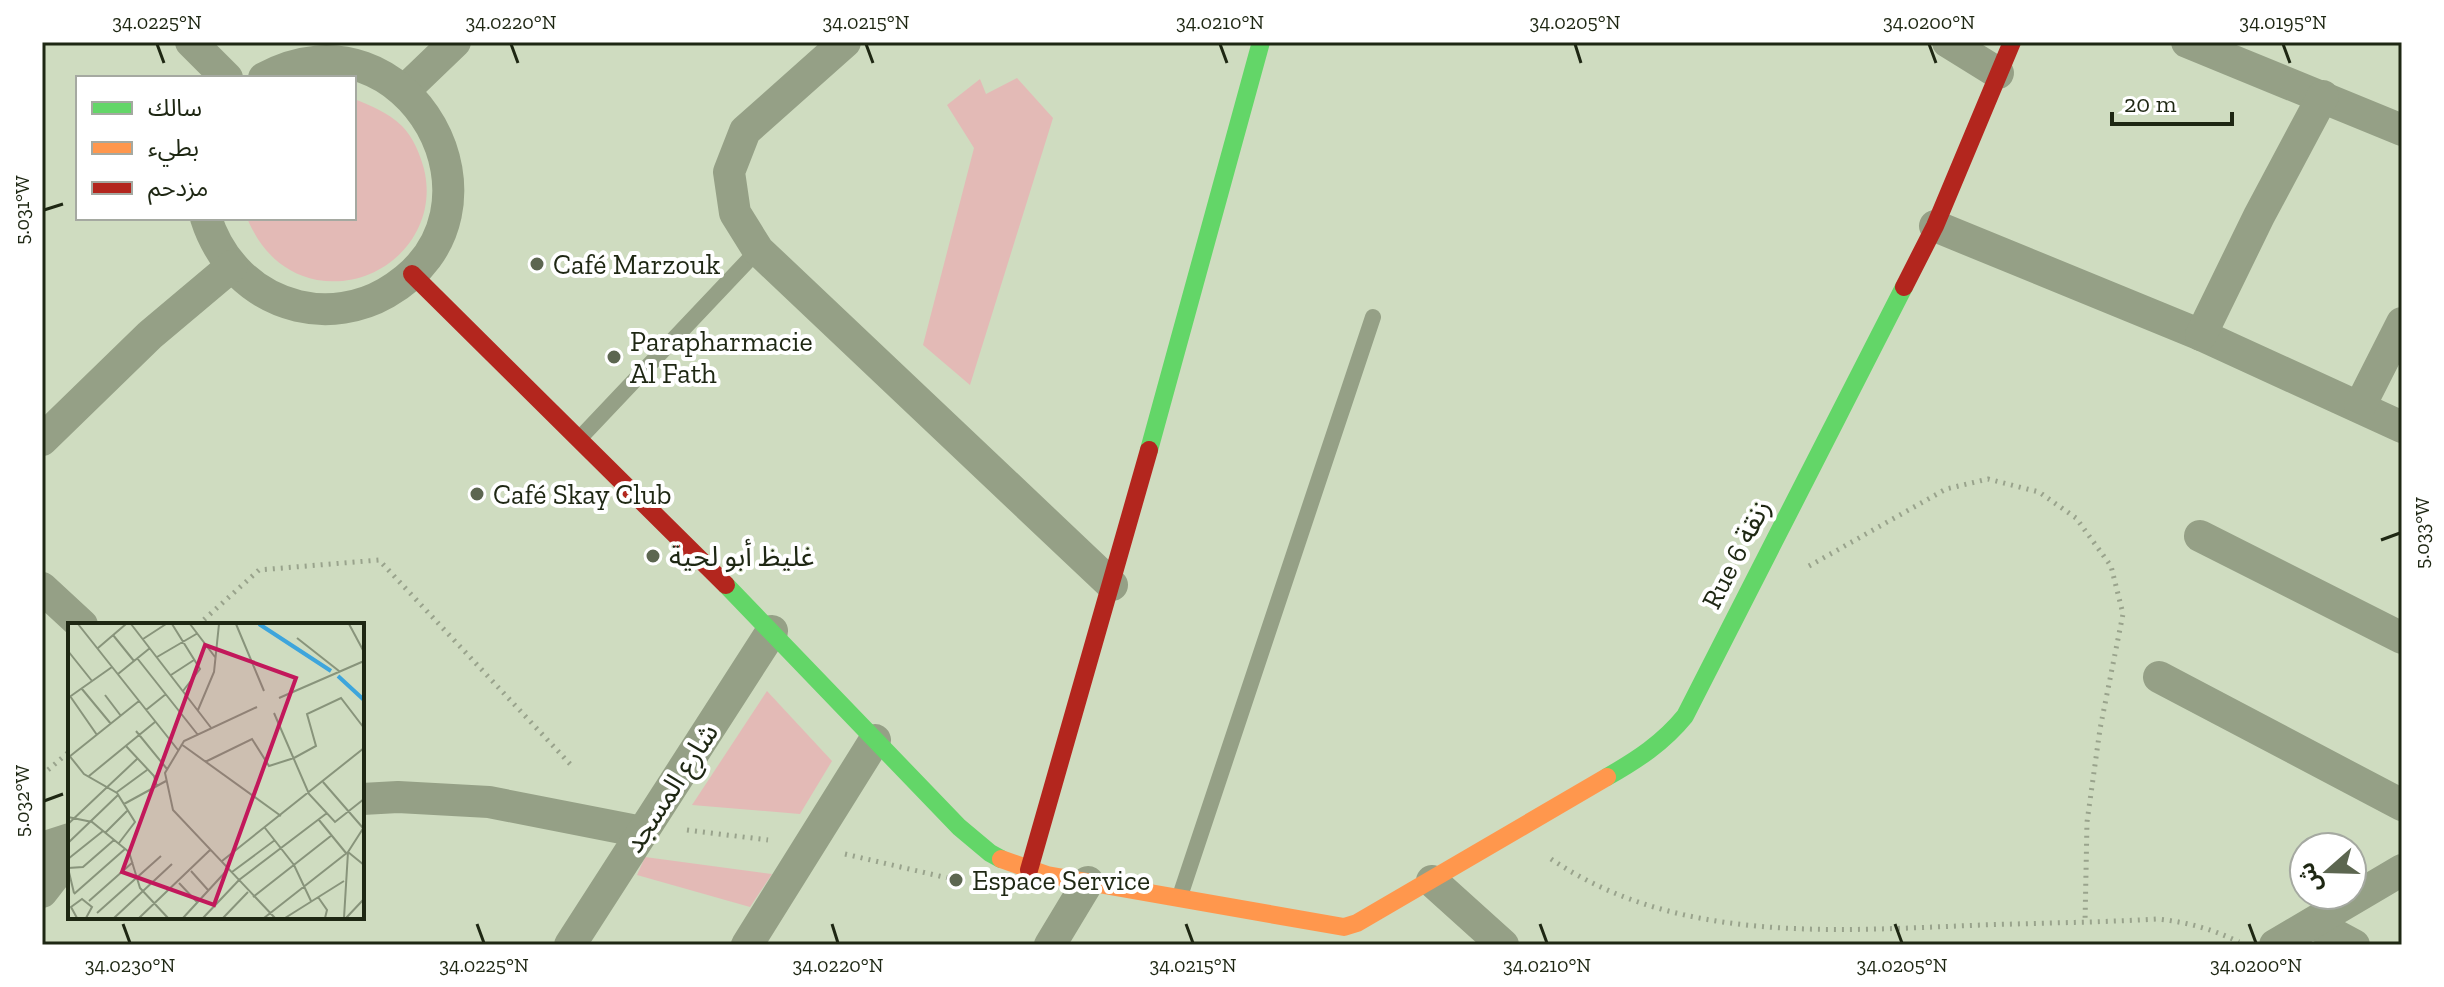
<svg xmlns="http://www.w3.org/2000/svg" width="2444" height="987" font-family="'Zilla Slab','Noto Sans Arabic',serif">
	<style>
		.green { fill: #e3bab6 }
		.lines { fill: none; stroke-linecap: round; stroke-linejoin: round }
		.path { stroke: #99a38c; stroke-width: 5; stroke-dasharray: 2 6; stroke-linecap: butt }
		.lane { stroke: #95a086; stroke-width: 16 }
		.street { stroke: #95a086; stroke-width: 32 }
		.fast { stroke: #63d668; stroke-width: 18 }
		.slow { stroke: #ff974d; stroke-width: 18 }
		.jam { stroke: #b3261e; stroke-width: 18 }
		.ticks { fill: none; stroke: #1e2713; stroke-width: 3 }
		.poi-dot { fill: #5c6650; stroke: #fff; stroke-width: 3 }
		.labels { text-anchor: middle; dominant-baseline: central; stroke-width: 8; stroke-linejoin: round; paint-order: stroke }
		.poi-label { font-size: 28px; fill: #1e2713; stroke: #fff; text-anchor: start }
		.street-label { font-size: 28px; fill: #1e2713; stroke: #fff }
		.inset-river { fill: none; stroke: #3ea5dc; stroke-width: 4 }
		.inset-road { fill: none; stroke: #88947b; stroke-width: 2 }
		.view { fill: #c2185b; fill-opacity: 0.15; stroke: #c2185b; stroke-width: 4 }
		.inset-edge { fill: none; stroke: #1e2713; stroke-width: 4 }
		.neatline { fill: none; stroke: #1e2713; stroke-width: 3 }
		.ticks-label { font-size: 20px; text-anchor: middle; fill: #1e2713 }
	</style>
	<rect width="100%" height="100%" fill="#cfdcc0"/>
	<g class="green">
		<path d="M1017 78 1053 118 970 385 923 345 974 148 947 105 980 79 986 94Z"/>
		<path d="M354 99C372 106 387 112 402 126 413 137 420 154 424 169 440 234 382 291 317 280 282 273 260 249 247 218H354Z"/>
		<path d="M767 691 832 761 800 814 692 805Z"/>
		<path d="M645 857 772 874 750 907 637 875Z"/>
	</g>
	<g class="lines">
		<g class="path">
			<path d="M1809 566 1946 489 1988 479 2039 492 2076 518 2111 566 2123 614 2100 729 2087 822 2085 923"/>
			<path d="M198 625 259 570 379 560 571 765"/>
			<path d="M42 775 70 751"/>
			<path d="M687 830 768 840"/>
			<path d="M845 854 952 879"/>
			<path d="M1551 859C1671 940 1820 932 1957 926 2024 923 2091 923 2157 919 2187 922 2212 929 2239 942"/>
		</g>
		<g class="lane">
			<path d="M580 438 758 250"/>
			<path d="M1180 896 1373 317"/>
		</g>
		<g class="street">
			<path d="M191 42 227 78"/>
			<path d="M845 42 745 131 729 172 735 213 758 250 1112 585"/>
			<path d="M1948 42 1998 73"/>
			<path d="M2187 42 2402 130"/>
			<path d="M404 91 455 42"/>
			<path d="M206 218C220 262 253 295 298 306 328 313 360 308 386 293 525 213 408 0 264 78"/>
			<path d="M1935 226 2201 335 2402 427"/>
			<path d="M2201 335 2259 216 2323 96"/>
			<path d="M2360 406 2402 323"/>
			<path d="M42 440 150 335 232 266"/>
			<path d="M2200 536 2402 638"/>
			<path d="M42 588 82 625"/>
			<path d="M2159 677 2402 805"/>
			<path d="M362 799 398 797 489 802 642 832"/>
			<path d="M42 848 70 839"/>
			<path d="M1432 881 1503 945"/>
			<path d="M42 892 70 856"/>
			<path d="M2313 923 2354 945"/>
			<path d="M570 945 772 631"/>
			<path d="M747 945 875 740"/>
			<path d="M1050 945 1088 882"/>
			<path d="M2275 945 2402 870"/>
		</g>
		<g class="fast">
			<path d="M1149 450 1261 42"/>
			<path d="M726 585 959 827 990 853 1001 859"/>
			<path d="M1607 777C1637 760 1663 743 1685 716L1904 287"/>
		</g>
		<path class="slow" d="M1001 859 1047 875 1344 927 1357 923 1607 777"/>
		<g class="jam">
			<path d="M412 274 726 585"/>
			<path d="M1904 287 1935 226 2012 42"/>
			<path d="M1029 870 1149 450"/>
		</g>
	</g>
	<path class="ticks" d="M157 44 164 63M511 44 518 63M866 44 873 63M1220 44 1227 63M1575 44 1581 63M1929 44 1936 63M2283 44 2290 63M44 210 63 204M2381 540 2400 533M44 801 63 794M123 924 130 943M477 924 484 943M832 924 838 943M1186 924 1193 943M1540 924 1547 943M1895 924 1902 943M2249 924 2256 943"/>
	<g class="poi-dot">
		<circle cx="537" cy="264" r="8"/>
		<circle cx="614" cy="357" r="8"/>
		<circle cx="477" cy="494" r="8"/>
		<circle cx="653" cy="556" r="8"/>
		<circle cx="956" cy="880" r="8"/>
	</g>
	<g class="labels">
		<g class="poi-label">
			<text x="553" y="264">Café Marzouk</text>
			<text x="630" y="341">Parapharmacie<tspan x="630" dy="32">Al Fath</tspan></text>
			<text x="493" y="494">Café Skay Club</text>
			<text x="669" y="556">غليظ أبو لحية</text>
			<text x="972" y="880">Espace Service</text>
		</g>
		<g class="street-label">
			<text transform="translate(1736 554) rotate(-63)">Rue 6 زنقة</text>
			<text transform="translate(671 788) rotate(-57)">شارع المسجد</text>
		</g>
	</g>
	<g transform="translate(68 623)">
		<rect width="296" height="296" fill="#cfdcc0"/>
		<path class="inset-river" d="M191 1 263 48M270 53 296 77"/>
		<path class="inset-road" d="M10 1 110 127M63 1 144 106M104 1 132 46 115 68M122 1 147 34M168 1 196 68M281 1 296 29M45 12 66 38M229 15 271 48M75 16 98 1M30 25 58 1M0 28 24 58M89 34 130 10M69 35 130 112M50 51 82 25M103 52 126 37M14 66 43 101M37 72 53 93M2 73 29 112M0 75 44 44M211 75 296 38M189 84 116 118 97 150 105 187 207 295M78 87 98 71M130 87 146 49 151 1M206 90 241 171 267 199 296 176M68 108 99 146M113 121 213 193M58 123 86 153 89 164M0 131 16 151 49 170 67 199 51 220M1 134 71 78M137 139 184 116 201 143 226 135 248 123 239 91 273 75 296 105M21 153 87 99M255 159 295 205M49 169 79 147M56 181 98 158M0 194 24 199 61 229 72 265 100 295M251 197 278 230M0 201 69 136M197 205 226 242 243 278M37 210 59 188M0 220 50 172M0 236 35 208M154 238 296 125M0 245 15 244 46 217M0 245 6 270M123 248 140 267M164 249 207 217M111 260 129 279M6 271 57 226M185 274 264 212M250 274 259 287 257 295M21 278 65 239M29 290 93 233M9 295 3 284 14 276 24 284 18 295M46 295 104 241M71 295 142 227M115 295 161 245M135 295 171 257 259 190M155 295 180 269M196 295 280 229 296 242M217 295 276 258M276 295 280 229 296 204M278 295 295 277"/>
		<path class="view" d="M137 22 228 55 146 282 54 249Z"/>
		<rect width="296" height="296" class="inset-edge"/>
	</g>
	<rect width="2444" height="987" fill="none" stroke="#ffffff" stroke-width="88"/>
	<rect x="76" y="76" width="280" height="144" fill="#ffffff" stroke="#a5a9a1" stroke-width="2"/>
	<rect x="92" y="102" width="40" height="12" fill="#63d668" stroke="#a5a9a1" stroke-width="2"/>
	<text x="148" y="116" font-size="24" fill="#1e2713">سالك</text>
	<rect x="92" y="142" width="40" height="12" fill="#ff974d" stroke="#a5a9a1" stroke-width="2"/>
	<text x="148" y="156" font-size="24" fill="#1e2713">بطيء</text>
	<rect x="92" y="182" width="40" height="12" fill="#b3261e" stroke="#a5a9a1" stroke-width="2"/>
	<text x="148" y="196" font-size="24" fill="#1e2713">مزدحم</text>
	<g transform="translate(2328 871) rotate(250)"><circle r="38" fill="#ffffff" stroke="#a5a9a1" stroke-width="2"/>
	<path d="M0-6L14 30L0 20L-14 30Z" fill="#5c6650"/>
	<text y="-12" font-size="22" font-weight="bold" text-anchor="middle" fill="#1e2713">ش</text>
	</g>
	<path d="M2112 112v12h120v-12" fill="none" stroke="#1e2713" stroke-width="4"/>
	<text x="2124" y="112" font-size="24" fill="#1e2713" stroke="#ffffff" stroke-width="6" paint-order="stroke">20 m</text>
	<rect x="44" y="44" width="2356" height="899" class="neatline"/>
	<g class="ticks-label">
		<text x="157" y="29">34.0225°N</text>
		<text x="511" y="29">34.0220°N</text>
		<text x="866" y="29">34.0215°N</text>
		<text x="1220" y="29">34.0210°N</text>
		<text x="1575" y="29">34.0205°N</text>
		<text x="1929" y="29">34.0200°N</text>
		<text x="2283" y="29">34.0195°N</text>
		<text transform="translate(22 210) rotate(-90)" y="7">5.031°W</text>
		<text transform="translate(2422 533) rotate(-90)" y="7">5.033°W</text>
		<text transform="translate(22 801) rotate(-90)" y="7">5.032°W</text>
		<text x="130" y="972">34.0230°N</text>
		<text x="484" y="972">34.0225°N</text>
		<text x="838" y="972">34.0220°N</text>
		<text x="1193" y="972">34.0215°N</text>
		<text x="1547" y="972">34.0210°N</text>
		<text x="1902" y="972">34.0205°N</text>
		<text x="2256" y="972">34.0200°N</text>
	</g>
</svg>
